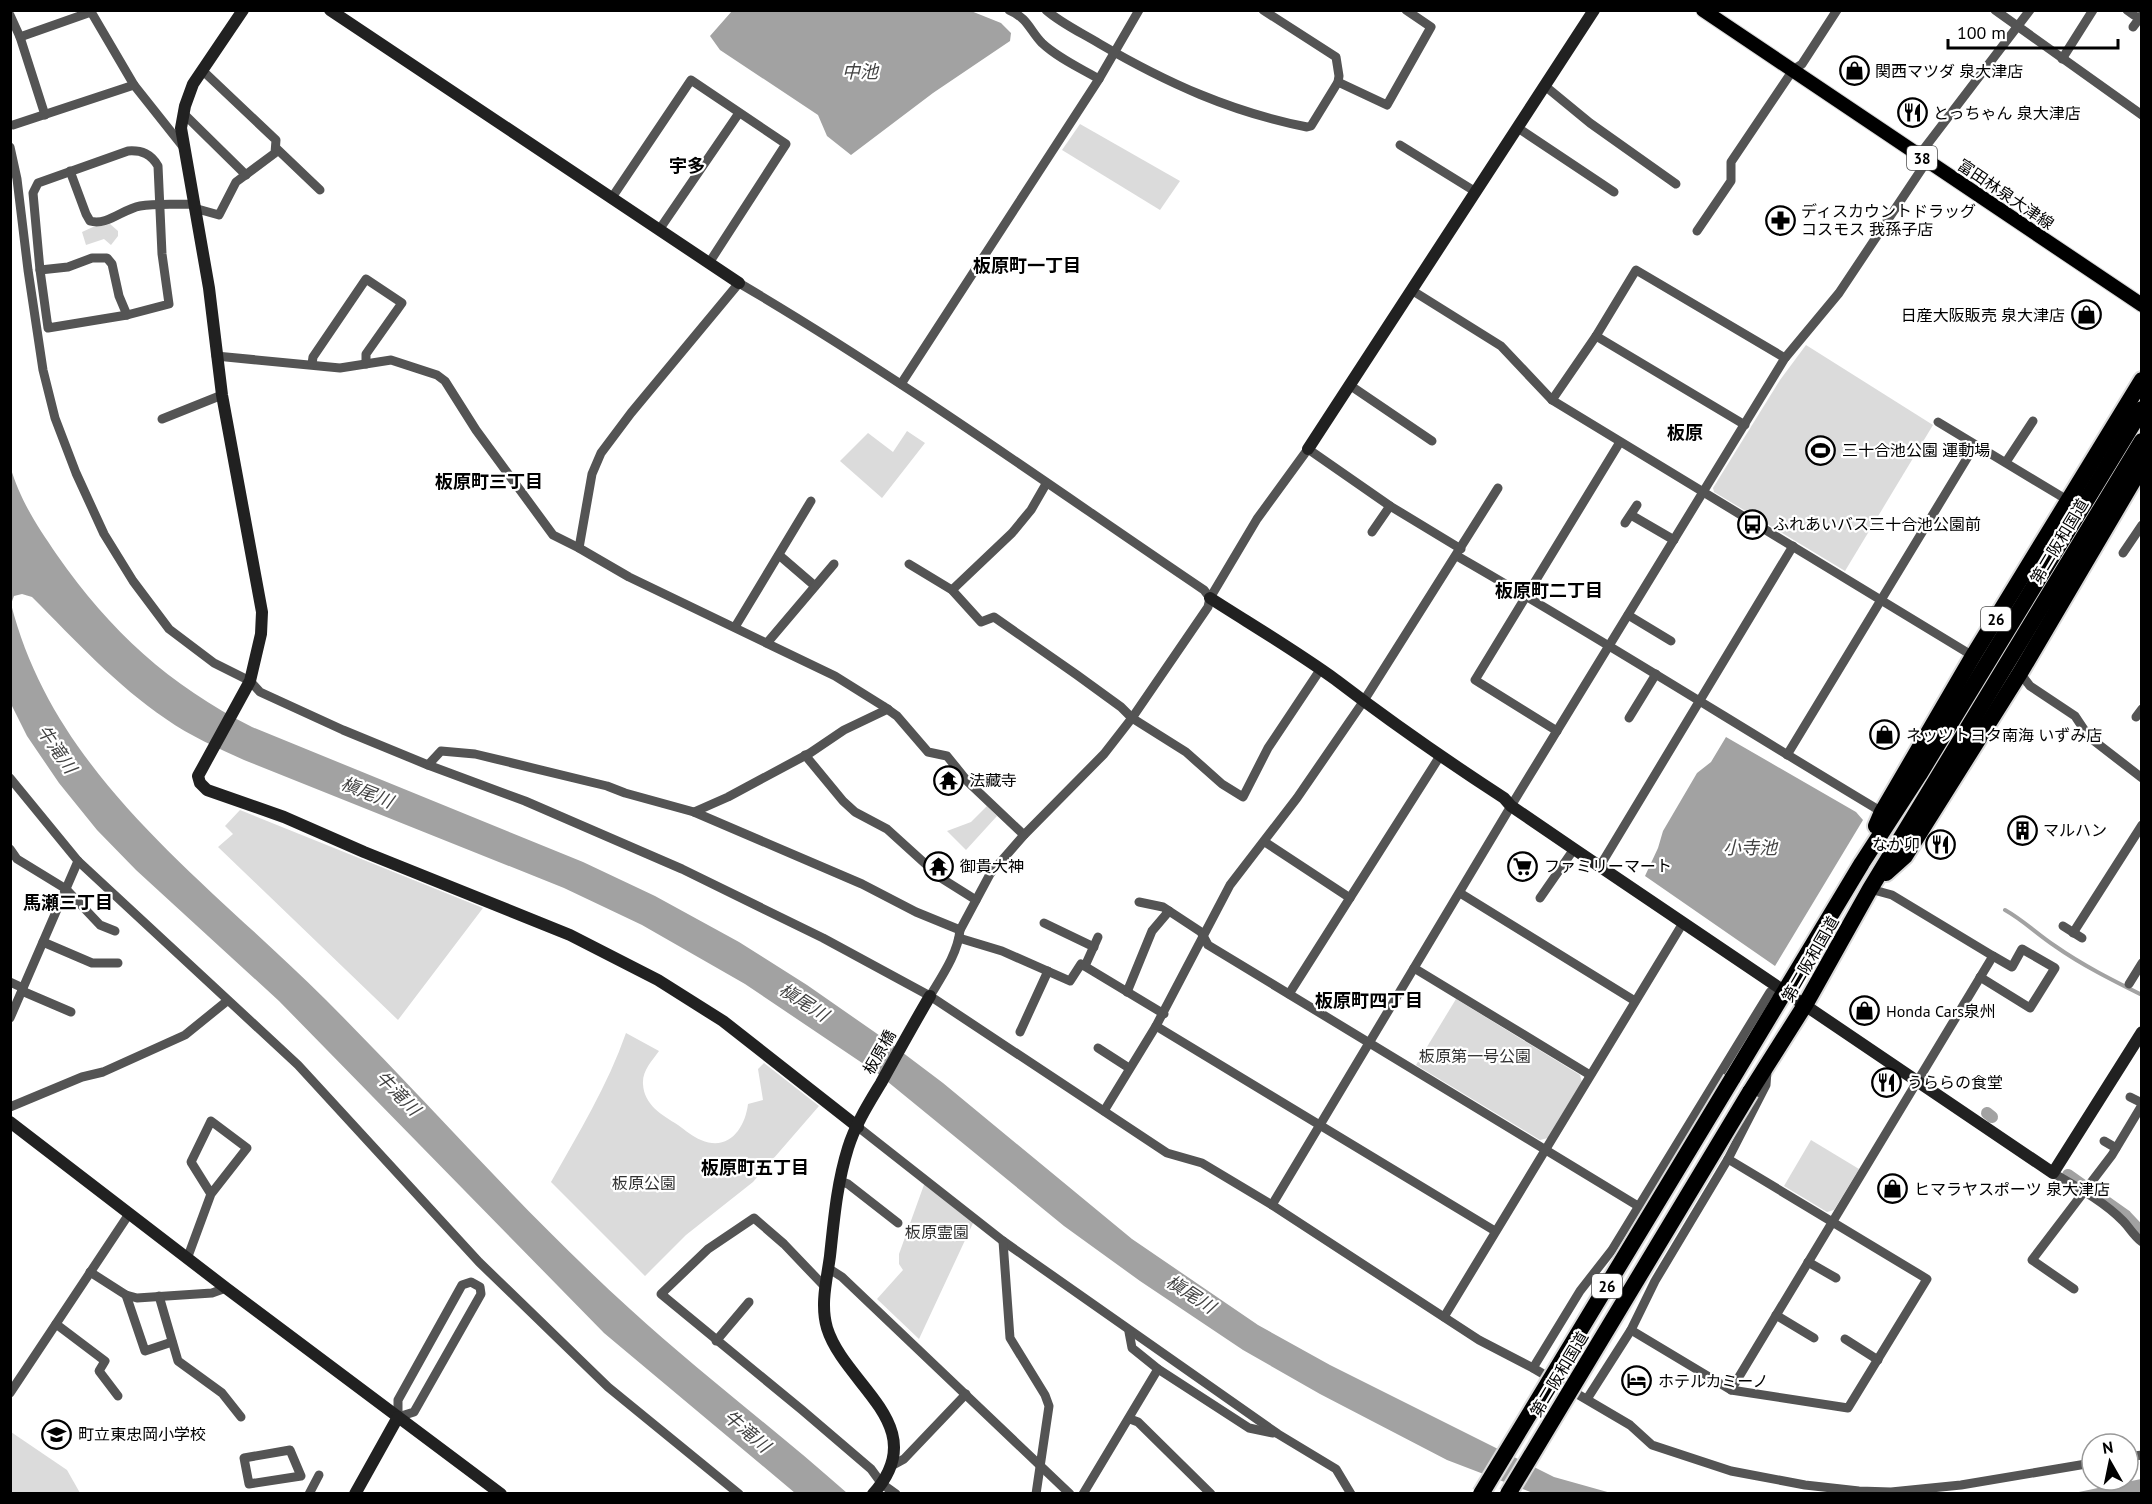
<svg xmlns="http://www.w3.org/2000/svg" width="2152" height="1504" font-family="'PT Sans','Noto Sans JP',sans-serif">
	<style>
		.green { fill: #dbdbdb }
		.water { fill: #a2a2a2 }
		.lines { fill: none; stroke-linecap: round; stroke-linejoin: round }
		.stream { stroke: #a2a2a2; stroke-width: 4 }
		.canal { stroke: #a2a2a2; stroke-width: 12 }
		.primary-casing { stroke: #dbdbdb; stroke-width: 16 }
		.highway-casing { stroke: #dbdbdb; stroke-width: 20 }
		.street { stroke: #545454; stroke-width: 9 }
		.secondary { stroke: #212121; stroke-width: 12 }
		.primary { stroke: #000; stroke-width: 14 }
		.highway { stroke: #000; stroke-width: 16 }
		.highway-bridge-casing { stroke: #dbdbdb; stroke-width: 20; stroke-linecap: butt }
		.highway-bridge { stroke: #000; stroke-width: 16 }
		.labels { text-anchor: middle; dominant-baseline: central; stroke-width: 4.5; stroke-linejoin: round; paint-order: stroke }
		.shield { fill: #fff; stroke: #4c4c4c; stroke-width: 1.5 }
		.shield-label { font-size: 15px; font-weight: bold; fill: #000 }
		.poi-label { font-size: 16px; fill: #000; stroke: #fff; text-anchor: start }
		.street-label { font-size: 16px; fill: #000; stroke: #fff }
		.park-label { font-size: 16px; fill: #323232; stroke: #fff }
		.water-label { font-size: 18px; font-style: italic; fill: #434343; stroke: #fff }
		.neighbourhood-label { font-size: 18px; font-weight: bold; fill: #000; stroke: #fff }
	</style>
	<rect width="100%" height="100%" fill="#fff"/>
	<g class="green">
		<path d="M1080 124 1180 181 1160 210 1062 150Z"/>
		<path d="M110 224 118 231V236L111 245 104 239 86 245 82 232 93 227Z"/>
		<path d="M1806 345 1933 425 1845 571 1714 492 1713 488 1780 380Z"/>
		<path d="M907 431 925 443 882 498 840 461 868 433 893 452Z"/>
		<path d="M987 806 997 816 966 850 947 831 971 822Z"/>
		<path d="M240 810 483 908 398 1020 218 847 233 834 225 826Z"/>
		<path d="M1456 999 1580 1075 1582 1082 1548 1138 1540 1140 1416 1065Z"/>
		<path d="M626 1033 659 1051C652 1061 642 1071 643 1084 644 1105 662 1115 678 1125 685 1130 693 1137 701 1140 729 1152 745 1128 748 1104L763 1100 758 1069 764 1063 819 1106 753 1182 686 1235 645 1276 551 1182C578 1134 608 1085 626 1033Z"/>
		<path d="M1811 1140 1859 1169 1834 1210 1827 1212 1784 1186Z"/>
		<path d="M925 1182 974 1221 919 1339 877 1299 903 1270 899 1264V1254Z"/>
		<path d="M11 1432 67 1470 80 1493H11Z"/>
	</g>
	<g class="water">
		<path d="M732 11H971L1001 23 1011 33 1010 41 933 93 851 155 827 136 818 115 720 50 710 36Z"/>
		<path d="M10 466C21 502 36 524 57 555 110 631 169 685 252 727L583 862 655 896 739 942 807 985 886 1040 943 1083 1132 1239 1258 1325 1330 1365 1554 1477 1611 1493H1533L1447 1460 1320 1394 1243 1350 1140 1281 1064 1226 877 1073 745 984 642 925 564 888 244 760C218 748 190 736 166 719 116 685 75 640 32 597L22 594 14 596 11 604C55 777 206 880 326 1000 428 1102 523 1212 630 1309 700 1373 776 1430 847 1493H795L604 1333 279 1001 136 870 97 830 59 783 27 736 11 704Z"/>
		<path d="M1726 737 1856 812 1863 820 1775 966 1645 876 1658 848 1663 831 1697 773 1711 762Z"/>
		<path d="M2141 1479V1493H2074Z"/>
	</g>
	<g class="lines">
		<path class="stream" d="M2005 910C2023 920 2037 934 2055 946 2082 965 2112 980 2142 995"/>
		<g class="canal">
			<path d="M1987 1113 1992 1117"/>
			<path d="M2068 1175 2126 1216 2142 1233"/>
		</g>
		<defs>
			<path id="primary" d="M1703 10 2142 305"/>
			<g id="highway">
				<path d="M1876 826 1882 812 1973 656 2142 380"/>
				<path d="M1886 873 1905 856 2020 673 2142 466"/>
				<path d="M1732 1079 1862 863 1919 775 2142 409"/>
				<path d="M1750 1092 1805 1005 1870 889 2142 441"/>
			</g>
		</defs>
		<use href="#primary" class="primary-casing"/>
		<use href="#highway" class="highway-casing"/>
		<g class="street">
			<path d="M90 10 134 85 184 148"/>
			<path d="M1009 10C1028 18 1030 31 1042 43 1058 58 1080 68 1099 79"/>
			<path d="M1046 10C1062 24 1082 33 1100 44 1167 83 1231 112 1307 127L1311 126 1338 82 1339 76 1336 57 1263 10"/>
			<path d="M1995 10 2142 115"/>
			<path d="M2127 10 2134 15"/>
			<path d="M10 15 20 37 45 115"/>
			<path d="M2133 27 2142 15"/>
			<path d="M20 37 91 12"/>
			<path d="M2062 59 2093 10"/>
			<path d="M1338 82 1387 105 1431 27 1406 10"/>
			<path d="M1545 86 1590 123 1676 184"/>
			<path d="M184 114 246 175"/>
			<path d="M13 125 134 85"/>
			<path d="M1518 128 1614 192"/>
			<path d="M1400 145 1476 192"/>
			<path d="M10 147 17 179 28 270 43 370 55 418 76 473 104 534 133 581 169 629 214 663 250 681 260 692 343 730 428 765 525 801 682 869 823 938 930 996 1167 1153 1202 1163 1272 1205 1479 1340 1533 1368 1630 1425 1652 1445 1731 1471 1805 1485 1859 1491 1891 1492 1961 1485 2092 1463"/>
			<path d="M276 148 320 190"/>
			<path d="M128 151C142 150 151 154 158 166L162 254 169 304 127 315 48 328 40 270 33 193 38 183Z"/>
			<path d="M70 171 86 214 90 221C107 226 123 209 140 206 157 203 176 205 193 204"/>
			<path d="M611 199 691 80 786 144 709 263"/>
			<path d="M194 208 219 215 236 182 275 153 276 140 202 70"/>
			<path d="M659 230 739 113"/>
			<path d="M1697 231 1731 181V162L1793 70 1802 64 1837 10"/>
			<path d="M40 270 68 267 92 258H107L112 264 119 296 127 315"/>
			<path d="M1413 291 1501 346 1552 400 1973 656"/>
			<path d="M1596 336 1745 425"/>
			<path d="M216 356 340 368 391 360 437 375 445 381 476 430 553 535 579 548"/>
			<path d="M312 364 313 357 366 279 402 303 366 354V364"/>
			<path d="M901 384 1099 79 1139 10"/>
			<path d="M1351 386 1432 441"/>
			<path d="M1552 400 1596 336 1636 270 1785 358"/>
			<path d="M162 419 222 395"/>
			<path d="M1938 422 2069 501"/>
			<path d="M2006 462 2033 421"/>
			<path d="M1631 515 1674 540"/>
			<path d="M1625 523 1637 505"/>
			<path d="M1372 532 1390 506"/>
			<path d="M2123 553 2142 525"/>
			<path d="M779 555 815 586"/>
			<path d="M1457 556C1600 638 1740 727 1882 812"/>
			<path d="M909 564 952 590 981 622 994 617 1077 675 1121 707 1132 718 1186 752 1222 784 1243 797 1268 748 1320 670"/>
			<path d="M952 590 1012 533 1031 510 1046 484"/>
			<path d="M1628 615 1671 641"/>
			<path d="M735 627 811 501"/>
			<path d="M767 643 834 564"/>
			<path d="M2020 673 2030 686 2075 716 2089 737 2142 778"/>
			<path d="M2136 717 2142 709"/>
			<path d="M1629 718 1656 674"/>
			<path d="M1557 731 1475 680 1620 442"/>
			<path d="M805 755 843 801 855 812 887 829 941 878 976 900"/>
			<path d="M1787 755 1975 445"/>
			<path d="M428 765 441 751 475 754 607 786 625 793 694 812 862 884 916 912 960 930"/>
			<path d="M10 778 78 861 298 1065 479 1262 608 1387 739 1494"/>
			<path d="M694 812 728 797 810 753 844 730 888 709"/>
			<path d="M1024 835 968 782 947 756 928 752 897 716 883 706 835 676 629 577 579 548 592 474 601 453 631 413 739 283C899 377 1050 486 1204 590L1210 598"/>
			<path d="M1265 842 1350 898"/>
			<path d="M10 849 17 859 66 889 100 925 115 931"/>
			<path d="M1600 866 1793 546"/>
			<path d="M1460 893 1635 1001"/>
			<path d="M1540 898 1574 849"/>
			<path d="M1139 902 1163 907 1201 932 1208 945 1638 1206"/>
			<path d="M1044 923 1094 947"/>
			<path d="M2063 926 2082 938"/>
			<path d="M2073 933 2142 825"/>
			<path d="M959 938 1002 951 1070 981 1081 964 1164 1014"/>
			<path d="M43 942 92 963H118"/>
			<path d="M1085 966 1098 937"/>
			<path d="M1414 968 1590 1075"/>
			<path d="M1980 977 2030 1008 2055 968 2022 949 2012 967 1993 956"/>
			<path d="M10 982 23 988"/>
			<path d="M2129 984 2142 963"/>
			<path d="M22 991 71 1012"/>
			<path d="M1127 992 1152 931 1169 911"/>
			<path d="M1289 994 1440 756"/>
			<path d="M930 996C942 976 958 953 960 930L990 874 1024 835 1104 754 1132 718 1208 607 1210 598 1257 519 1308 449 1390 506 1461 549"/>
			<path d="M10 1018 78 861"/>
			<path d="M1156 1026 1495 1231"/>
			<path d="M1020 1032 1048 971"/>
			<path d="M1098 1048 1129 1068"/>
			<path d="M2130 1097 2142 1103"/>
			<path d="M10 1107 82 1077 103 1072 185 1035 227 1001"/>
			<path d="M1104 1111 1156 1026 1230 885 1297 798 1363 702 1498 488"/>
			<path d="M858 1127 1003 1241 1278 1434 1336 1469 1351 1494"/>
			<path d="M2104 1141 2116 1148"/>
			<path d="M2053 1173C2077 1187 2103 1201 2123 1221 2130 1228 2133 1235 2142 1242"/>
			<path d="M840 1181 848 1184 898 1223"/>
			<path d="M1272 1205 1511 806 1785 358 1839 293 1927 161 1923 150 2030 10"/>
			<path d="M1003 1241 1010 1338 1045 1395 1049 1406 1036 1494"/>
			<path d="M187 1259 211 1194 247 1148 211 1121 191 1162 211 1194"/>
			<path d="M1808 1262 1836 1278"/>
			<path d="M828 1268 842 1277 1070 1494"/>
			<path d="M90 1272 126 1295 137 1298 212 1293 226 1288"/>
			<path d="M471 1282 480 1287 481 1294 414 1412 398 1417V1400L462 1285Z"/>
			<path d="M826 1288 784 1244 754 1218 708 1249 661 1294 802 1410 871 1469 882 1484 896 1494"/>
			<path d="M2074 1289 2032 1260 2112 1155 2142 1105"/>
			<path d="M126 1295 145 1351 172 1342"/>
			<path d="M159 1296 178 1361 222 1393 241 1417"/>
			<path d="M1776 1315 1814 1338"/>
			<path d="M1444 1317 1683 923"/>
			<path d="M56 1324 105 1361 99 1371 118 1396"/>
			<path d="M1631 1330 1731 1390 1848 1408 1927 1279 1728 1159"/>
			<path d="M1129 1332 1132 1348 1158 1369 1249 1428 1273 1433"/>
			<path d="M1845 1339 1878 1360"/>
			<path d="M716 1341 749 1302"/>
			<path d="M1533 1368 1580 1291 1612 1250 1770 992H1784"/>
			<path d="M1731 1390 1993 956 1892 895 1870 889"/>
			<path d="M10 1393 129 1214"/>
			<path d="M1587 1399 1631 1330 1655 1281 1728 1159 1766 1085 1767 1071"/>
			<path d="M1130 1419 1138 1422 1211 1494"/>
			<path d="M290 1450 301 1476 249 1484 244 1458Z"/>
			<path d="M2128 1457 2142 1455"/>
			<path d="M893 1465 904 1459 966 1394"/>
			<path d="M309 1494 319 1475"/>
			<path d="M1083 1494 1158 1369"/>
		</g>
		<g class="secondary">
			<path d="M243 10 193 84 185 106 181 128 209 288 222 395 262 612 261 634 250 681 198 776 200 783 207 790 284 817 364 852 570 935 658 980 723 1021 858 1127"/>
			<path d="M330 10 739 283"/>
			<path d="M1308 449 1594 10"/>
			<path d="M1210 598C1252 625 1296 651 1336 680 1391 722 1447 761 1504 798L1511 806 1574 849 2053 1173 2142 1032"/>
			<path d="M10 1122 226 1288 501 1494"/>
			<path d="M355 1494 398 1417"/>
			<path d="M873 1494C934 1426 845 1386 827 1328 820 1304 827 1279 830 1256 834 1219 837 1183 848 1148 855 1125 869 1103 881 1083 897 1054 913 1025 930 996"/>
		</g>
		<use href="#primary" class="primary"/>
		<use href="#highway" class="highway"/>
		<defs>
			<g id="highway-bridge">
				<path d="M1481 1494 1732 1079"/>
				<path d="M1508 1494 1750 1092"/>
			</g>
		</defs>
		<use href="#highway-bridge" class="highway-bridge-casing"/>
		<use href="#highway-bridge" class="highway-bridge"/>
	</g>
	<defs>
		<symbol id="shop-ring" viewBox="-11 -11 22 22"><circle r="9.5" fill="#fff" stroke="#000" stroke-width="1.5"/><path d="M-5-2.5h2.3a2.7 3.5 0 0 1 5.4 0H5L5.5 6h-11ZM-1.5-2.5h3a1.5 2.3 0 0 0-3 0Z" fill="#000"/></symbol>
		<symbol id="restaurant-ring" viewBox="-11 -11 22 22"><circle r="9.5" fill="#fff" stroke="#000" stroke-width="1.5"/><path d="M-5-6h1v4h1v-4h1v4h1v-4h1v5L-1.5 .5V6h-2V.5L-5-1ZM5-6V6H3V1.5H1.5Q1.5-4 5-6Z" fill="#000"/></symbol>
		<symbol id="pharmacy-ring" viewBox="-11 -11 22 22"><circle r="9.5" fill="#fff" stroke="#000" stroke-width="1.5"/><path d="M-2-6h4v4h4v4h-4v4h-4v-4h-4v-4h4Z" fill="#000"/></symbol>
		<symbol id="stadium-ring" viewBox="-11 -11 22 22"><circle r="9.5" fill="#fff" stroke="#000" stroke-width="1.5"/><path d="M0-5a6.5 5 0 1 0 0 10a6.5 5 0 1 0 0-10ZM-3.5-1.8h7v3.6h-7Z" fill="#000"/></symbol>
		<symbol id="bus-ring" viewBox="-11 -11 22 22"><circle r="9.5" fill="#fff" stroke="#000" stroke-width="1.5"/><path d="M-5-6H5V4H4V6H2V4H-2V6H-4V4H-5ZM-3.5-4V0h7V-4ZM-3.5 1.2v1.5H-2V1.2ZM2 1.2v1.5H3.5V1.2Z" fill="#000"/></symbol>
		<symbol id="temple-ring" viewBox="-11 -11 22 22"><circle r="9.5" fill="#fff" stroke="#000" stroke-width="1.5"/><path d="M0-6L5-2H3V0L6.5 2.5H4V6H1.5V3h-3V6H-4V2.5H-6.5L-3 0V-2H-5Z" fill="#000"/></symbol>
		<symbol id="building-ring" viewBox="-11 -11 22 22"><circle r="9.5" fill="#fff" stroke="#000" stroke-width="1.5"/><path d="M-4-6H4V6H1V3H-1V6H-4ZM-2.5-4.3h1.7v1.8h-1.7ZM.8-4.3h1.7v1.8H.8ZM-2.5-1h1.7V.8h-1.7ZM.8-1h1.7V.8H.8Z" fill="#000"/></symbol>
		<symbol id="supermarket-ring" viewBox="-11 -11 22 22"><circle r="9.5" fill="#fff" stroke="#000" stroke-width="1.5"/><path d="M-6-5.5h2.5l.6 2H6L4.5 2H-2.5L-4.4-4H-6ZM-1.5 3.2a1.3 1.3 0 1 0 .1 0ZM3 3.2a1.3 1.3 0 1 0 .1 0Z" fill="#000"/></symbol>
		<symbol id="hotel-ring" viewBox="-11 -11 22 22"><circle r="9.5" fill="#fff" stroke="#000" stroke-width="1.5"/><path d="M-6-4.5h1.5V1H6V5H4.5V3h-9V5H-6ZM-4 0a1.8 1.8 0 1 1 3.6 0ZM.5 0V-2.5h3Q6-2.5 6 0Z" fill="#000"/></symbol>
		<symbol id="school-ring" viewBox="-11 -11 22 22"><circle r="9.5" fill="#fff" stroke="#000" stroke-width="1.5"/><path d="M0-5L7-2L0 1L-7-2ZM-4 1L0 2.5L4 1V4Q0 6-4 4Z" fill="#000"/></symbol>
	</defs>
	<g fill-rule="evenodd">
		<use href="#shop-ring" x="1838" y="54" width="33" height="33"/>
		<use href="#restaurant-ring" x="1896" y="96" width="33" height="33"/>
		<use href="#pharmacy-ring" x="1764" y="204" width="33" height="33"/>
		<use href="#shop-ring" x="2070" y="298" width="33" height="33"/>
		<use href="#stadium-ring" x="1804" y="434" width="33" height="33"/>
		<use href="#bus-ring" x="1736" y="508" width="33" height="33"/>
		<use href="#shop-ring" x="1868" y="718" width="33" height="33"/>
		<use href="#temple-ring" x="932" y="764" width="33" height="33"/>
		<use href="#building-ring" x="2006" y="814" width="33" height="33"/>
		<use href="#restaurant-ring" x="1924" y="828" width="33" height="33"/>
		<use href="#temple-ring" x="922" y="850" width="33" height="33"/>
		<use href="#supermarket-ring" x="1506" y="850" width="33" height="33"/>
		<use href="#shop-ring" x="1848" y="994" width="33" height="33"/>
		<use href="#restaurant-ring" x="1870" y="1066" width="33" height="33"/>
		<use href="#shop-ring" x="1876" y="1172" width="33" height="33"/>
		<use href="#hotel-ring" x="1620" y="1364" width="33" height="33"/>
		<use href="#school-ring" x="40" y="1418" width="33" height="33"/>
	</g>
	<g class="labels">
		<g class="shield">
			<rect x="1907" y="146" width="30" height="24" rx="4.5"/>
			<rect x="1981" y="607" width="30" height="24" rx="4.5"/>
			<rect x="1592" y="1274" width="30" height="24" rx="4.5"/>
		</g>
		<g class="shield-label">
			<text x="1922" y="158">38</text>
			<text x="1996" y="619">26</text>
			<text x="1607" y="1286">26</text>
		</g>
		<g class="poi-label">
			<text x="1875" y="71">関西マツダ 泉大津店</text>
			<text x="1933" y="113">とっちゃん 泉大津店</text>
			<text x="1801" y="211">ディスカウントドラッグ<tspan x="1801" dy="18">コスモス 我孫子店</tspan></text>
			<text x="2065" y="315" text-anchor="end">日産大阪販売 泉大津店</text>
			<text x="1842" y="450">三十合池公園 運動場</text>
			<text x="1773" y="524">ふれあいバス三十合池公園前</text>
			<text x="1906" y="735">ネッツトヨタ南海 いずみ店</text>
			<text x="969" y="780">法藏寺</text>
			<text x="2043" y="830">マルハン</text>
			<text x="1920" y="844" text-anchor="end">なか卯</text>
			<text x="960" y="866">御貴大神</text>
			<text x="1544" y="866">ファミリーマート</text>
			<text x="1886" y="1011">Honda Cars泉州</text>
			<text x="1907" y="1082">うららの食堂</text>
			<text x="1914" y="1189">ヒマラヤスポーツ 泉大津店</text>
			<text x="1658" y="1381">ホテルカミーノ</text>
			<text x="78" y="1434">町立東忠岡小学校</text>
		</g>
		<g class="street-label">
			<text transform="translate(2006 194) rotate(34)">富田林泉大津線</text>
			<text transform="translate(2059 541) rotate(-59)">第二阪和国道</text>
			<text transform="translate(1810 959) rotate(-60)">第二阪和国道</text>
			<text transform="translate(879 1052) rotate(-60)">板原橋</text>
			<text transform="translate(1559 1374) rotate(-59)">第二阪和国道</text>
		</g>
		<g class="park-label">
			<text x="1475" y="1056">板原第一号公園</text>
			<text x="644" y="1183">板原公園</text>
			<text x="937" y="1232">板原霊園</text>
		</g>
		<g class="water-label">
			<text x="860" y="71">中池</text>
			<text transform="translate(57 749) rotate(55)">牛滝川</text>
			<text transform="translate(367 792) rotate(22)">槇尾川</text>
			<text x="1750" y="847">小寺池</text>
			<text transform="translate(804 1002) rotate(33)">槇尾川</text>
			<text transform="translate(398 1093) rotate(45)">牛滝川</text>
			<text transform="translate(1191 1294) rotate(33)">槇尾川</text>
			<text transform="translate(747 1431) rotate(40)">牛滝川</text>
		</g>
		<g class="neighbourhood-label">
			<text x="687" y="165">宇多</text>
			<text x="1027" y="265">板原町一丁目</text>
			<text x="1685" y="432">板原</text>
			<text x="489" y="481">板原町三丁目</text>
			<text x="1549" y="590">板原町二丁目</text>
			<text x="68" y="902">馬瀬三丁目</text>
			<text x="1369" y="1000">板原町四丁目</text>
			<text x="755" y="1167">板原町五丁目</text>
		</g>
	</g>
	<rect width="2152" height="1504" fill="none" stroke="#000000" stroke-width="24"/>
	<g transform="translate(2110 1462) rotate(351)"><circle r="28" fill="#ffffff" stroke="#999999" stroke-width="1.5"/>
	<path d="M0-4.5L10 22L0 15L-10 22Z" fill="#000000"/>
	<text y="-9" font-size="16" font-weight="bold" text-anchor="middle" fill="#000000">N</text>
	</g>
	<path d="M1948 39v9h170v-9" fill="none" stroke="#000000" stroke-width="3"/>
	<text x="1957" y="39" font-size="18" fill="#000000" stroke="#ffffff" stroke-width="4.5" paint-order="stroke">100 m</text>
</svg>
